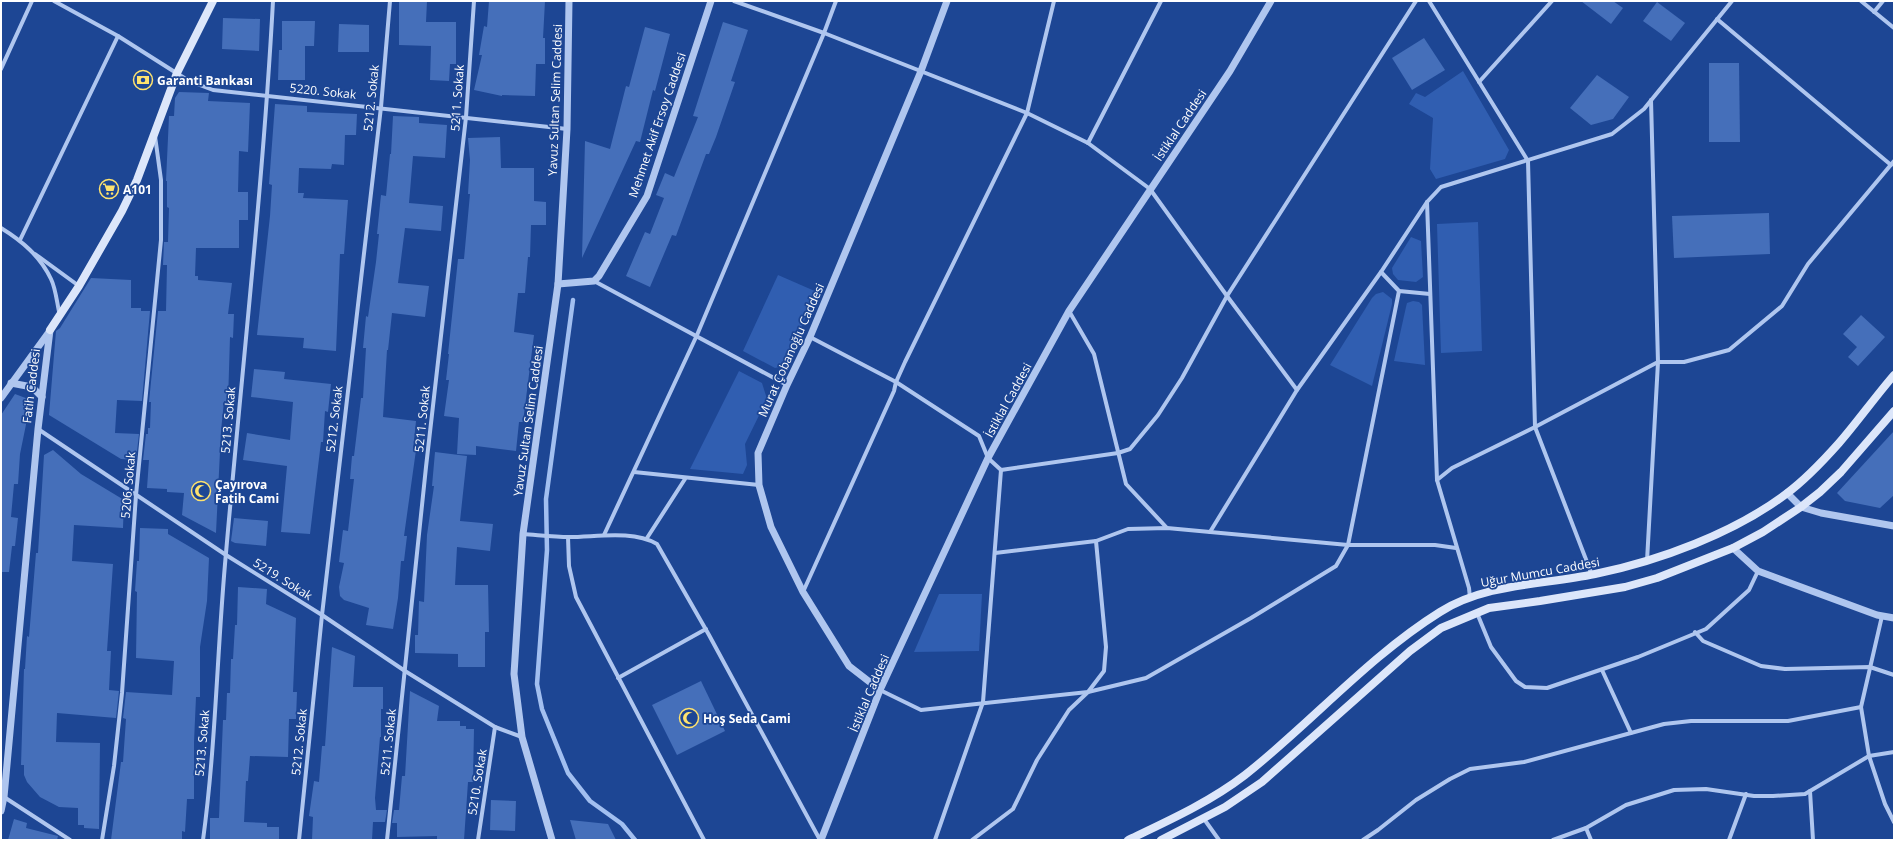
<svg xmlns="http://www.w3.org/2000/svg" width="1895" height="841" font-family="'Open Sans',sans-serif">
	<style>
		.green { fill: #305eb1 }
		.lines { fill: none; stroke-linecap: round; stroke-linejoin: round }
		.stream { stroke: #a2bff0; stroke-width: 4.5 }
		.building { fill: #456fba }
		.minor { stroke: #afc6ef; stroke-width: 4 }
		.tertiary { stroke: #afc6ef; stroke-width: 7 }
		.secondary { stroke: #dce6fa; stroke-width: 8 }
		.labels { text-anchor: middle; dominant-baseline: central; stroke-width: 3.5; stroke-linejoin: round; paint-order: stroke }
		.poi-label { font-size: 12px; font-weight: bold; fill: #fff; stroke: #1d4694; text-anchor: start }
		.street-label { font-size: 12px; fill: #fff; stroke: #1d4694 }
	</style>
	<rect width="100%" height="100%" fill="#1d4694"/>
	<g class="green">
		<path d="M1463 71 1509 150 1505 159 1436 179 1430 169 1433 118 1409 104 1416 93 1425 97Z"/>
		<path d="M1478 222 1482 351 1441 353 1437 224Z"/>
		<path d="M1411 237 1421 241 1423 277 1416 282 1398 280 1393 274 1392 268Z"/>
		<path d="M778 275 817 292 784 366 775 368 743 351Z"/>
		<path d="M1383 292 1392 299V304L1372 386 1330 365 1372 298 1376 294Z"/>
		<path d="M1413 301 1419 302 1422 305 1425 365 1394 361 1406 307 1407 303Z"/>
		<path d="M739 371 762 383 767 399 745 444 747 465 743 474 690 469Z"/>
		<path d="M939 594H982L979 651 914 652Z"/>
	</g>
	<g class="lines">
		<path class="stream" d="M573 300 546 499 547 550 537 684 542 709 568 773 590 801 622 824 635 840"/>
	</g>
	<g class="building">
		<path d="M399 1H427L426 22H456V64H450L449 81 430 80 431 46 399 45Z"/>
		<path d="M489 1H545L543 38H545V64H536L535 96 502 95V96L474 90 482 55H479L484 26 487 27Z"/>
		<path d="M1581 1H1613L1623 8 1611 24Z"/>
		<path d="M1657 2 1685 23 1671 41 1643 21Z"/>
		<path d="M223 18 260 19 259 51 222 49Z"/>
		<path d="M282 21H315L314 46H305V80H278L279 50H282Z"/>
		<path d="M723 22 748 30 731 81 735 82 716 137 709 154H706L676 236 672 235 650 287 626 276 645 232 650 234 664 198 656 195 665 173 674 177 698 117 693 116Z"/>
		<path d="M339 24 369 25V52H338Z"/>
		<path d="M645 27 670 34 655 91 653 90 640 142 636 141 582 258 585 141 610 149 626 86 629 87Z"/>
		<path d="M1424 38 1445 70 1412 90 1392 58Z"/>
		<path d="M1709 63H1739L1740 142H1709Z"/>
		<path d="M1597 75 1629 97 1613 119 1591 125 1570 108Z"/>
		<path d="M179 92 209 93 208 101 250 103 248 152 239 151 238 192H248V220H239V248H196L195 276H198V280L232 283 228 314H234L233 338 230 337 228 402 224 401 221 431 216 533 182 515 184 493 167 492V489L147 488 149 460H143L146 434H148V428H150L151 402H149L158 311H166L167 265H163L164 242H168L169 208 167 207V181H166L169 116H174L175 98Z"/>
		<path d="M275 104 307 106V112L357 114 356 135H345L344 165 332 164 331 169 299 168 298 193H304L303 198 348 200 344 254H340L336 351 303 348 304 338 257 335 270 216 272 185 269 184Z"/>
		<path d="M393 116 419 117V123L447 125 445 158 413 156 409 203 443 206 441 231 405 228 398 283 429 286 425 317 392 313 388 350H387L383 417 416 421 413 450H416L404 536H407L404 561H401L398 598 393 629 366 625 369 608 344 600 340 596 339 587 344 563 339 562 343 530 348 531 354 479H350L352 456H354L361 398H363L366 348H363L366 316 368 317 376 262 379 234H377L381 195 386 196 390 154H391Z"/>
		<path d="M500 137 501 168H534V201L546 202V225H531L530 257H528L525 293H518L514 332 534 335 523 422H519L516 451 476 446V455L457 454 459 418 444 416 449 380H446L449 354H448L458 259H464L470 194H468L470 160 468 138Z"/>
		<path d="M1769 213 1770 254 1674 258 1672 216Z"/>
		<path d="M91 278 131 280V308H141V311H150L142 401 117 400 115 433 139 434 136 460 121 459 49 415 56 331 60 328Z"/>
		<path d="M1861 315 1885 337 1858 366 1848 357 1857 347 1843 334Z"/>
		<path d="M254 369 285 372 284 379 331 384 328 412 325 411 323 442H321L310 534 281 532 287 466 243 460 247 433 290 440 293 402 251 397Z"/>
		<path d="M15 394 31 400 20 454 18 484H14L11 517 18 518 15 546H12L9 572H1V415Z"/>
		<path d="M1894 431V495L1880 508 1845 501 1837 493Z"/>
		<path d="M53 450 81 474 124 500 123 528 74 525 72 561 113 564 107 651H111L109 690 119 691 116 718 57 713 56 742 100 743 99 829 84 828V825H78V808L59 807 40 797 27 782 24 775V765H21L24 669H25L27 636 29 637 36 553H38L44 455Z"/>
		<path d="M435 452 467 456 460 521 493 524 490 551 457 547 455 585H488L489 632H485V667H458V654L415 653V635H418L419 601 424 602 427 535 434 486H432Z"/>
		<path d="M234 518 268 521 266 546 235 543 231 541Z"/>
		<path d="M140 528 168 529V534L209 558 207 601 200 647V697H196L194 742V799H187L185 832 182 831V840H111L121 762H123L126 719 123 718 126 692 172 695 174 661 136 658 137 592 135 591 137 561H139Z"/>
		<path d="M238 587 267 589 266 604 296 618 293 692H297L296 719H289L288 757 250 756 248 781H246L244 822 267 823V827H279V840H210V818H219L223 720H226L227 693H230L231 659H233L235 625H237Z"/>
		<path d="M332 647 355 656 353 687H383V709H381V737H380L375 798 376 810H387L385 822H373L372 840H312L313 817 309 816 314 781 319 782 322 746H325Z"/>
		<path d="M701 681 725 731 677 755 652 705Z"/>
		<path d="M410 691 439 706 437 721H460V726H466V729H474L473 782H468L464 840 437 839V836L397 837V823H392L394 810H399L402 776H405Z"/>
		<path d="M491 800 516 801 515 831 490 830Z"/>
		<path d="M14 819 27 823 26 828 58 836 57 840H8Z"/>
		<path d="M570 820 608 824 616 840H576Z"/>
	</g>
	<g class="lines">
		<g class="minor">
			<path d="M54 1 118 36 189 81 213 90 567 129"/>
			<path d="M734 1 824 33 1027 113 1088 143 1150 189 1227 296 1297 390"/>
			<path d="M1429 1 1528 161 1535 427 1592 575"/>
			<path d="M1861 1 1894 28"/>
			<path d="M1874 12 1883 1"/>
			<path d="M1717 19 1891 165"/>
			<path d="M1 69 32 1"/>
			<path d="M1479 82 1552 1"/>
			<path d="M1088 143 1161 1"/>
			<path d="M1427 202 1437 480 1469 588 1470 598"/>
			<path d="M1 228C22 241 40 256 51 279 56 289 57 304 60 316"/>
			<path d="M20 240 118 36"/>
			<path d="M35 254 79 286"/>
			<path d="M1381 272 1399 291 1430 294"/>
			<path d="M594 281 787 385"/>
			<path d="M1069 311 1094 354 1126 484 1167 528"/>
			<path d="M810 337 896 382 979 436 988 458 1001 470 1118 453 1130 449 1158 415 1182 378 1227 296 1416 1"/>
			<path d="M38 429 226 555 322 615 405 671 495 727 522 737"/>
			<path d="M634 472 759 485"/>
			<path d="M1437 480 1452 468 1535 427 1658 362H1684L1729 350 1782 306 1808 264 1894 161"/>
			<path d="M1210 532 1297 390 1381 272 1427 202 1441 187 1612 134 1644 109 1732 1"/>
			<path d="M523 534C538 535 554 537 569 537 597 537 632 530 657 544L709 635 820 840"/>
			<path d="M604 535 697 335 824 33 836 1"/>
			<path d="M568 537 569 566 576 597 704 840"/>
			<path d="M647 538 685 479"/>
			<path d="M995 553 1096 541 1128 529 1167 528 1348 545H1435L1456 548"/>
			<path d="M1647 561 1658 362 1651 100"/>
			<path d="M803 592 894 391 896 382 905 362 1027 113 1054 1"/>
			<path d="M1477 613 1491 647 1516 681 1525 687 1547 688 1638 657 1706 629 1749 590 1758 571"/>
			<path d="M1882 616 1861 707 1869 756 1885 804 1894 822"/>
			<path d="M1695 632 1703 641 1761 666 1785 669 1870 667 1894 675"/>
			<path d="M1602 670 1631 733"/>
			<path d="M618 678 706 629"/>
			<path d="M880 690 921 710 1088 692 1146 678 1251 618 1336 566 1348 545 1399 291"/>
			<path d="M1810 791 1813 840"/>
			<path d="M4 797 70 840"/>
			<path d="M1204 819 1219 840"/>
			<path d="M1586 828 1591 840"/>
			<path d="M102 840 114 766 122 693 136 495 161 240V180L155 136"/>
			<path d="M203 840C216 745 217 649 226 553 242 369 263 185 273 1"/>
			<path d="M299 840 322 615 381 107 390 1"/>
			<path d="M387 840 426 467 466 117 474 1"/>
			<path d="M478 840 495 727"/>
			<path d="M935 840 983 702 1001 470"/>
			<path d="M972 840 1013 809 1037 760 1069 710 1088 692 1104 671 1106 647 1096 541"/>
			<path d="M1363 840 1378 830 1416 800 1450 779 1470 769 1524 762 1664 724 1691 721H1788L1861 707"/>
			<path d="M1553 840 1586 828 1626 805 1674 790 1706 789 1754 796H1773L1805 794 1869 756 1894 752"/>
			<path d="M1729 840 1746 794"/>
		</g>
		<g class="tertiary">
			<path d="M558 284 594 281 599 276 647 196 711 1"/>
			<path d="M11 383 32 387 42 397"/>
			<path d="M1 398 49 332"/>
			<path d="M1787 493 1801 507 1821 513 1894 526"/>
			<path d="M1733 548 1758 571 1877 615 1894 618"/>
			<path d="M880 690 849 666 803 592 771 527 759 485 758 453 787 385 810 337 921 71 947 1"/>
			<path d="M1 811 4 797 38 429 50 330"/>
			<path d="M552 840 522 737 514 674 523 534 558 284 567 129 569 1"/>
			<path d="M821 840 880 690 988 458 1069 311 1230 71 1271 1"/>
		</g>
		<g class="secondary">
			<path d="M50 330 79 286 122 211 137 180 177 73 213 1"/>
			<path d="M1128 840C1168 821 1210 802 1245 775 1311 723 1368 657 1440 612 1486 583 1543 585 1595 574 1659 561 1734 533 1786 494 1805 480 1823 461 1839 443 1858 421 1875 397 1894 375"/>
			<path d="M1161 840 1225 807 1262 782 1410 651 1441 628 1489 608 1540 601 1625 587 1657 578 1733 548 1763 532 1801 507 1820 492 1841 472 1894 411"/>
		</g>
	</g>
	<defs>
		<symbol id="bank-ring" viewBox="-11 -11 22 22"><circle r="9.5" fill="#1d4694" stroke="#fee26e" stroke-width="1.5"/><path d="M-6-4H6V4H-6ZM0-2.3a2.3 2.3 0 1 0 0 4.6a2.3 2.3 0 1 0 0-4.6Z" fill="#fee26e"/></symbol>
		<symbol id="supermarket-ring" viewBox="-11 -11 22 22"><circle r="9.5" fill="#1d4694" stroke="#fee26e" stroke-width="1.5"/><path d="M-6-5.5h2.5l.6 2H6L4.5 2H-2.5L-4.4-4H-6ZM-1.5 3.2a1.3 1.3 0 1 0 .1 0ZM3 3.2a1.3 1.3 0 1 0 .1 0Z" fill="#fee26e"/></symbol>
		<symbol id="mosque-ring" viewBox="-11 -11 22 22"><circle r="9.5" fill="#1d4694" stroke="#fee26e" stroke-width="1.5"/><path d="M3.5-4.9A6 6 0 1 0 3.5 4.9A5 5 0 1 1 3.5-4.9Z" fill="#fee26e"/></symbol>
	</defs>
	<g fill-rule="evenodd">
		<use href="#bank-ring" x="132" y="69" width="22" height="22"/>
		<use href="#supermarket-ring" x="98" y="178" width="22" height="22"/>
		<use href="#mosque-ring" x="190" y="480" width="22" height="22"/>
		<use href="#mosque-ring" x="678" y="707" width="22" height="22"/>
	</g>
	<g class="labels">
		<g class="poi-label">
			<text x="157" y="80">Garanti Bankası</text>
			<text x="123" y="189">A101</text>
			<text x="215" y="484">Çayırova<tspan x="215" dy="14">Fatih Cami</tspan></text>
			<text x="703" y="718">Hoş Seda Cami</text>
		</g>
		<g class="street-label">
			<text transform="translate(323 91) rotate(6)">5220. Sokak</text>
			<text transform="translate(371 98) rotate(-84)">5212. Sokak</text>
			<text transform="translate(457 98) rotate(-86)">5211. Sokak</text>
			<text transform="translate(555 100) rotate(-88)">Yavuz Sultan Selim Caddesi</text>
			<text transform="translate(657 125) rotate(-71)">Mehmet Akif Ersoy Caddesi</text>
			<text transform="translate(1180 125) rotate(-56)">İstiklal Caddesi</text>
			<text transform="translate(791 350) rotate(-66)">Murat Çobanoğlu Caddesi</text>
			<text transform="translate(31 386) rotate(-83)">Fatih Caddesi</text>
			<text transform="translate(1008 400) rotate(-61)">İstiklal Caddesi</text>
			<text transform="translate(334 419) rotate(-83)">5212. Sokak</text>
			<text transform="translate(422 419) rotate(-84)">5211. Sokak</text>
			<text transform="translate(228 420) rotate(-85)">5213. Sokak</text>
			<text transform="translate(528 421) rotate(-82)">Yavuz Sultan Selim Caddesi</text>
			<text transform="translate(128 485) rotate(-85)">5206. Sokak</text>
			<text transform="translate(1540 572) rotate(-10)">Uğur Mumcu Caddesi</text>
			<text transform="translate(283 579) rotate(32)">5219. Sokak</text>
			<text transform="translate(869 693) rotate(-67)">İstiklal Caddesi</text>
			<text transform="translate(299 742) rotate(-84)">5212. Sokak</text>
			<text transform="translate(388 742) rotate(-84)">5211. Sokak</text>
			<text transform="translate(202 743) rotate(-85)">5213. Sokak</text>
			<text transform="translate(477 782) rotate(-81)">5210. Sokak</text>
		</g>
	</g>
	<rect width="1895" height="841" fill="none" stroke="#ffffff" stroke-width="4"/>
</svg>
